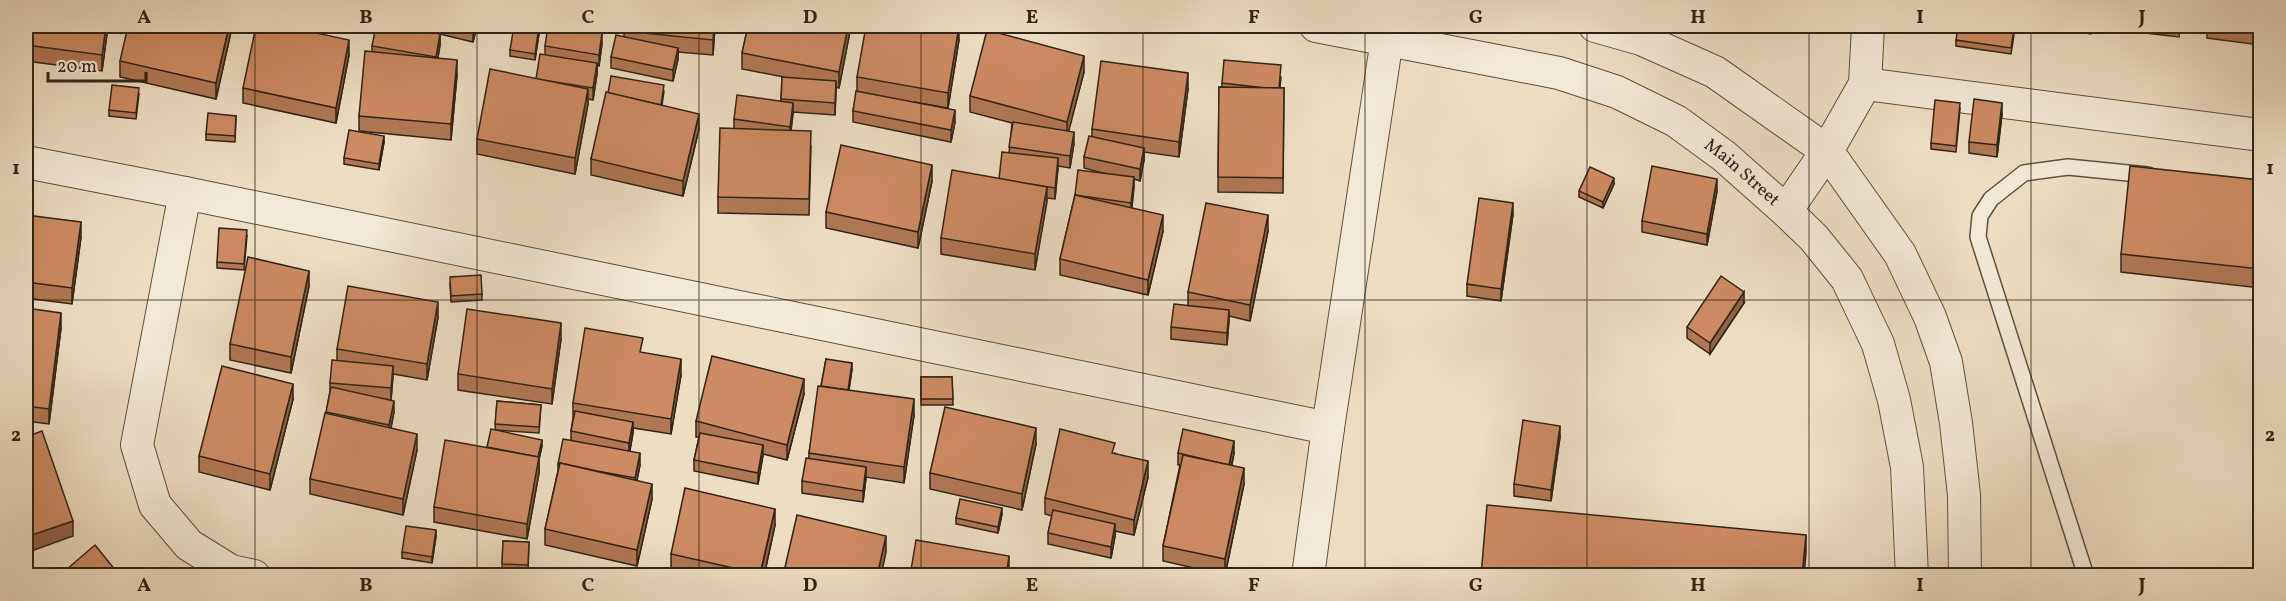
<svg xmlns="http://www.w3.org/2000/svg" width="2286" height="601" font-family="Vollkorn,serif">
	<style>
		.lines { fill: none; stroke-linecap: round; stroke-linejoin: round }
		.service-casing { stroke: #5f5242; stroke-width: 18 }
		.minor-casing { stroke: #5f5242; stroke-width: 34 }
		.service { stroke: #f3e9d8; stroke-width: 15 }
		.minor { stroke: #f3e9d8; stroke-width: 32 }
		.wall { fill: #b17754; stroke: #302417; stroke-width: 1.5 }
		.shaded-wall { fill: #906145; stroke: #302417; stroke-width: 1.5 }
		.building { fill: #ce8a62; stroke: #302417; stroke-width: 1.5 }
		.grid { fill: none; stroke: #302417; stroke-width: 1.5; stroke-opacity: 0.55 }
		.labels { text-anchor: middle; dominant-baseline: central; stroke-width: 6; stroke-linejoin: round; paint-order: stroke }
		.street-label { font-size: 18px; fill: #302417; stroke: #f3e9d8 }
		.neatline { fill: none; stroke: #302417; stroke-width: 2 }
		.grid-label { font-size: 20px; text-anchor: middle; font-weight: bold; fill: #302417 }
	</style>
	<rect width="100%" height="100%" fill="#edddc3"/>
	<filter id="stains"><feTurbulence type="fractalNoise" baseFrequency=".00333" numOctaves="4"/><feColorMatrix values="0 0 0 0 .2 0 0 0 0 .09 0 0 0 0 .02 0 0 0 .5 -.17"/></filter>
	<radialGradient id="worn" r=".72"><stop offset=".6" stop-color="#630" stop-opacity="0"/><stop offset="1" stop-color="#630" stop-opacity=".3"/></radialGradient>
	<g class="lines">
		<defs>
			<path id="service" d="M2086 576 1978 237 1980 216 1991 199 2024 173 2068 167 2148 175"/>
			<g id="minor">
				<path id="s1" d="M1316 26 1559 73 1617 92 1676 121 1724 156 1786 211 1814 238 1847 279 1878 344 1894 400 1907 467 1912 576"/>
				<path d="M1595 26 1641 39 1715 72 1827 151 1900 254 1930 317 1946 362 1956 423 1964 495 1965 576"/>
				<path d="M1865 84 2260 135"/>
				<path d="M26 162 185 193 1328 428"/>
				<path d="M185 193 137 445 155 505 189 545 231 571 254 576"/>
				<path d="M1786 211 1827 151 1865 84 1868 26"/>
				<path d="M1308 576 1328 428 1389 26"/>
			</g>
		</defs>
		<use href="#service" class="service-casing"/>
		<use href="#minor" class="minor-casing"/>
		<use href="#service" class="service"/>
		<use href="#minor" class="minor"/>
	</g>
	<g class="wall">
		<path d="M26 26H108L102 71 26 61Z"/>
		<path d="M231 26V32L216 99 120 77V61Z"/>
		<path d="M415 26H477L473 42 440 34V45L438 58 457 75 451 140 359 131V116L372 52V46L433 33 415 28Z"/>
		<path d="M540 26 535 60 510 56V50Z"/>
		<path d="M558 26H592L591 31 602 44 599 66H597V74L593 100 588 99V104L575 174 477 154V139L536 79 545 55V46L578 29Z"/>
		<path d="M624 26H715L713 55 678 52V59L673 81 611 68V57L624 36Z"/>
		<path d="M748 26H851L839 88 836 87 835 115 793 112 791 130 811 146 809 215 718 213V197L734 129V119L781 101 782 77H784L742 69V53Z"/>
		<path d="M2035 26H2092L2091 34Z"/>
		<path d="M2120 26H2180L2179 37 2120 30Z"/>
		<path d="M2207 26H2260V45L2207 38Z"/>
		<path d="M2014 35 2011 54 1956 46V40Z"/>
		<path d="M959 40 948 108 914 102 955 122 951 142 853 122V111L857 91V77Z"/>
		<path d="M349 55 336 123 243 103V88Z"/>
		<path d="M1084 72 1068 131 1074 143 1070 168 1058 166 1055 199 1047 198 1035 270 941 254V238L999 179 1009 153 1012 123 970 112V96Z"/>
		<path d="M1281 77 1280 88H1284L1283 193 1218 192 1219 87H1222V83Z"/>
		<path d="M1188 89 1179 157 1144 152V160L1140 181 1134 179 1132 208 1163 231 1148 295 1060 275V259L1075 195 1107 174 1084 168V157L1092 136V129Z"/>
		<path d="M664 91 662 105 699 129 683 196 591 175V159L608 93Z"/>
		<path d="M139 94 136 119 109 116V110Z"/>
		<path d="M1960 109 1956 152 1931 149V143Z"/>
		<path d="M2002 114 1997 157 1969 153V142Z"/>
		<path d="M236 116 235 142 206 140V134Z"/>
		<path d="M384 142 379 170 344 164V158Z"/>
		<path d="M2260 180V288L2121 272V254Z"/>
		<path d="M932 181 918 248 826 228V212Z"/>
		<path d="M1614 184 1603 208 1579 197V191Z"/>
		<path d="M1717 191 1707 245 1642 232V221Z"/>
		<path d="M1513 214 1501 301 1467 296V284Z"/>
		<path d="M26 215 81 237 72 304 26 298Z"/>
		<path d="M1268 231 1250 321 1229 316 1227 345 1171 339V327L1188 305V292Z"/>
		<path d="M247 236 244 270 217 268V262Z"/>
		<path d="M450 283 482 294V300L451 302Z"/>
		<path d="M309 286 291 373 230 360V344Z"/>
		<path d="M1744 303 1710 354 1687 338V327Z"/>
		<path d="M26 308 61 328 49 424 26 421Z"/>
		<path d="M438 317 427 380 393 374 391 400 386 399 394 412 391 428 417 450 403 515 310 494V479L326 414 330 391V383L337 361V349Z"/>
		<path d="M561 339 552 404 458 390V374Z"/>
		<path d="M643 353 681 375 671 434 633 428V433L630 451 640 465 637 480 652 499 637 566 545 545V529L558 471V464L571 441V431L573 418V403Z"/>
		<path d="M826 359 852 369 849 390 914 415 904 483 866 477 863 502 802 493V481L809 459V453Z"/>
		<path d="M921 377H952L953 405H921Z"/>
		<path d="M804 394 787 460 763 454 758 484 694 471V460L699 437H696V421Z"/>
		<path d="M293 399 270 490 199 472V456Z"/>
		<path d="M497 401 541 405 539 433 495 430Z"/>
		<path d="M1560 437 1551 501 1514 496V484Z"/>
		<path d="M1036 444 1022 510 930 489V473Z"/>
		<path d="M542 446 539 459V473L527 539 434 522V507L487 447Z"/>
		<path d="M1115 453 1148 477 1134 535 1115 531V536L1111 558 1048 544V533L1052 516 1045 514V498Z"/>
		<path d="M1178 453H1234L1232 465 1244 484 1225 575 1163 561V546L1180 465H1178Z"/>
		<path d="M1002 514 998 533 956 524V518Z"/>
		<path d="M775 525 764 576H698L671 569V554Z"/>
		<path d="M436 536 432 563 402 558V552Z"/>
		<path d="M503 541 529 542 528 572 502 570Z"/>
	</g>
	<g class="shaded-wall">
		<path d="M106 26H108L102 71V55Z"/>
		<path d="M229 26H231V32L216 99V83Z"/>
		<path d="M474 26H477L473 42V30Z"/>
		<path d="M539 26 540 28 535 60V54Z"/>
		<path d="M714 26H715L713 55V40Z"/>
		<path d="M848 26H851L839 88V72Z"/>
		<path d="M959 26V40L948 108V93Z"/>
		<path d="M602 33V44L599 66V55Z"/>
		<path d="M440 34V45L436 69V57Z"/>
		<path d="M349 40V55L336 123V108Z"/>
		<path d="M678 48V59L673 81V70Z"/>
		<path d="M1084 56V72L1067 138V122Z"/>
		<path d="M457 60V75L451 140V124Z"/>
		<path d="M597 63V74L593 100V88Z"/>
		<path d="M1188 73V89L1179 157V142Z"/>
		<path d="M836 81V92L835 115V103Z"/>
		<path d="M588 89V104L575 174V158Z"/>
		<path d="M793 103V114L790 139V127Z"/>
		<path d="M2002 103V114L1997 157V145Z"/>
		<path d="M955 110V122L951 142V130Z"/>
		<path d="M699 114V129L683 196V181Z"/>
		<path d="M1074 132V143L1070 168V156Z"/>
		<path d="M384 136V142L379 170V164Z"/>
		<path d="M1144 148V160L1140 181V169Z"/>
		<path d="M1058 158V169L1055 199V188Z"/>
		<path d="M932 165V181L918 248V232Z"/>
		<path d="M1134 177V188L1131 214V203Z"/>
		<path d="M1614 178V184L1603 208V202Z"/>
		<path d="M1717 179V191L1707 245V234Z"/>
		<path d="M1047 187V202L1035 270V254Z"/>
		<path d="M1513 203V214L1501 301V289Z"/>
		<path d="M1163 215V231L1148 295V280Z"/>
		<path d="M1268 215V231L1250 321V305Z"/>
		<path d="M81 222V237L72 304V288Z"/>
		<path d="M309 271V286L291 373V357Z"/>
		<path d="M1744 292V303L1710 354V343Z"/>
		<path d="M438 302V317L427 380V364Z"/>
		<path d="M1229 310V322L1227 345V333Z"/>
		<path d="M61 313V328L49 424V409Z"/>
		<path d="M561 323V339L552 404V389Z"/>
		<path d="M681 359V375L671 434V419Z"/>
		<path d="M852 363V369L848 396V390Z"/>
		<path d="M393 366V377L391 400V388Z"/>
		<path d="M804 379V394L787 460V445Z"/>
		<path d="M293 384V399L270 490V474Z"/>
		<path d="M914 399V415L904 483V467Z"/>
		<path d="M394 401V412L389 437V425Z"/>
		<path d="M633 422V433L629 454V443Z"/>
		<path d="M1560 426V437L1551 501V490Z"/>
		<path d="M1036 428V444L1022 510V494Z"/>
		<path d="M417 434V450L403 515V499Z"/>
		<path d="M542 440V446L539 459V473L527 539V524L537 462Z"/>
		<path d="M1234 441V453L1229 477V466Z"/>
		<path d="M763 445V456L758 484V473Z"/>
		<path d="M640 453V465L635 490V478Z"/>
		<path d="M1148 461V477L1134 535V520Z"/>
		<path d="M866 467V479L863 502V491Z"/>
		<path d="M1244 468V484L1225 575V559Z"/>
		<path d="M652 484V499L637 566V550Z"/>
		<path d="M1002 508V514L998 533V527Z"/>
		<path d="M775 509V525L764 576H760Z"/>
		<path d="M73 521V536L26 553V537Z"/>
		<path d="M1115 524V536L1111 558V547Z"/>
		<path d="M436 530V536L432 563V557Z"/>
		<path d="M1806 535V553L1804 576H1802Z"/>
		<path d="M886 536V552L881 576H877Z"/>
		<path d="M1009 556V576H1006Z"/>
	</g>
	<g class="building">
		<path d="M26 26H106L102 55 26 45Z"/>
		<path d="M128 26H229L216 83 120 61Z"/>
		<path d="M256 26H284L349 40 336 108 243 88Z"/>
		<path d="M376 26H397L440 34 436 57 372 46Z"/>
		<path d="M452 26H474L473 30Z"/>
		<path d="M514 26H539L535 54 510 50Z"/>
		<path d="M548 26 602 33 599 55 545 46Z"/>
		<path d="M624 26H714L713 40 624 31Z"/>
		<path d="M748 26H848L839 72 742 53Z"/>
		<path d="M866 26H959L948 93 857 77Z"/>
		<path d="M1958 26H1987L2014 29 2011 48 1956 40Z"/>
		<path d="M2207 26H2260V33L2207 27Z"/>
		<path d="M987 30 1084 56 1067 122 970 96Z"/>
		<path d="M616 35 678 48 673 70 611 57Z"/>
		<path d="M365 51 457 60 451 124 359 116Z"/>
		<path d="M540 54 597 63 593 88 536 79Z"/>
		<path d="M1224 60 1281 65 1279 88H1266L1222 83Z"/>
		<path d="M1101 61 1188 73 1179 142 1092 129Z"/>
		<path d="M490 69 588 89 575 158 477 139Z"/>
		<path d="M611 76 664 85 661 105 608 93Z"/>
		<path d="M782 77 836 81 835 103 781 99Z"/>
		<path d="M112 85 139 88 136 113 109 110Z"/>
		<path d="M1219 87 1284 88 1283 178 1218 177Z"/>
		<path d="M856 91 955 110 951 130 853 111Z"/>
		<path d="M606 92 699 114 683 181 591 159Z"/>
		<path d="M737 95 793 103 790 127 734 119Z"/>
		<path d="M1974 99 2002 103 1997 145 1969 142Z"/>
		<path d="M1935 100 1960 103 1956 146 1931 143Z"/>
		<path d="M208 113 236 116 235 136 206 134Z"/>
		<path d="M1013 122 1074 132 1070 156 1009 147Z"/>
		<path d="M720 128 811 131 809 199 718 197Z"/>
		<path d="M349 130 384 136 379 164 344 158Z"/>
		<path d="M1089 136 1144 148 1140 169 1084 157Z"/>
		<path d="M841 145 932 165 918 232 826 212Z"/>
		<path d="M1002 152 1058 158 1055 188 999 179Z"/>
		<path d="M1652 166 1717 179 1707 234 1642 221Z"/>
		<path d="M2130 166 2260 180V269L2121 254Z"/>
		<path d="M1590 167 1614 178 1603 202 1579 191Z"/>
		<path d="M952 170 1047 187 1035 254 941 238Z"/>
		<path d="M1078 170 1134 177 1131 203 1075 195Z"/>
		<path d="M1075 195 1163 215 1148 280 1060 259Z"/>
		<path d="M1479 198 1513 203 1501 289 1467 284Z"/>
		<path d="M1206 203 1268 215 1250 305 1188 292Z"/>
		<path d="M26 215 81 222 72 288 26 282Z"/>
		<path d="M219 228 247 230 244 264 217 262Z"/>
		<path d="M248 257 309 271 291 357 230 344Z"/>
		<path d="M481 275 482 294 451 296 450 277Z"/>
		<path d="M1721 276 1744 292 1710 343 1687 327Z"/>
		<path d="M348 286 438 302 427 364 337 349Z"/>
		<path d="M1174 304 1229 310 1227 333 1171 327Z"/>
		<path d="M26 308 61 313 49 409 26 406Z"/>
		<path d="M467 309 561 323 552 389 458 374Z"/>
		<path d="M585 328 643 338 640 352 681 359 671 419 573 403Z"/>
		<path d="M712 356 804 379 787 445 696 421Z"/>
		<path d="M826 359 852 363 848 390 821 386Z"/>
		<path d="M332 360 393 366 391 388 330 383Z"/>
		<path d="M222 366 293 384 270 474 199 456Z"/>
		<path d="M921 377H952L953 399H921Z"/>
		<path d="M818 386 914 399 904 467 809 453Z"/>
		<path d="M331 387 394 401 389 425 326 412Z"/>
		<path d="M497 401 541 405 539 427 495 424Z"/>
		<path d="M945 407 1036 428 1022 494 930 473Z"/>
		<path d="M575 411 633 422 629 443 571 431Z"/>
		<path d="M325 413 417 434 403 499 310 479Z"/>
		<path d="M1523 420 1560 426 1551 490 1514 484Z"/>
		<path d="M491 429 542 440 538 457 487 447Z"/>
		<path d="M1060 429 1115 443 1112 453 1148 461 1134 520 1045 498Z"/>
		<path d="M1183 429 1234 441 1229 465 1178 453Z"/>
		<path d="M42 431 73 521 26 537V437Z"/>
		<path d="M700 433 763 445 758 473 694 460Z"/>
		<path d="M563 439 640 453 635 478 597 471 560 463V465L558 464Z"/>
		<path d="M445 440 539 457 527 524 434 507Z"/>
		<path d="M1183 455 1244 468 1225 559 1163 546Z"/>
		<path d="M806 458 866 467 863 491 802 481Z"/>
		<path d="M560 463 652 484 637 550 545 529Z"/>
		<path d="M685 488 775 509 760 574 671 554Z"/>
		<path d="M960 499 1002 508 998 527 956 518Z"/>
		<path d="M1487 505 1806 535 1802 576H1481Z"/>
		<path d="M1053 510 1115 524 1111 547 1048 533Z"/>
		<path d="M797 515 886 536 877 576H783Z"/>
		<path d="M406 526 436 530 432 557 402 552Z"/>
		<path d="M916 540 1009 556 1006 576H910Z"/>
		<path d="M503 541 529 542 528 565 502 564Z"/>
		<path d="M95 545 120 576H59Z"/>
		<path d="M1025 569 1103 576H1024Z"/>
		<path d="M1153 569 1199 576H1153Z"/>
	</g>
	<path class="grid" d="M255 26V576M477 26V576M699 26V576M921 26V576M1143 26V576M1365 26V576M1587 26V576M1809 26V576M2031 26V576M26 300H2260"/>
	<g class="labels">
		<g class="street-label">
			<text stroke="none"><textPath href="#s1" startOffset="458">Main Street</textPath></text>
		</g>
	</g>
	<rect width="2286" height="601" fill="none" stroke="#edddc3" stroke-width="66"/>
	<path d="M48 72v9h98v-9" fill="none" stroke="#302417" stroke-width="3"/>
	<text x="57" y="72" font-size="18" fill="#302417" stroke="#f3e9d8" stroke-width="4.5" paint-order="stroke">20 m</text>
	<rect x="33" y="33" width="2220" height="535" class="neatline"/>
	<g class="grid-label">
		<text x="144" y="23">A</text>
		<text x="366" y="23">B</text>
		<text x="588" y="23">C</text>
		<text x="810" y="23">D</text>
		<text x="1032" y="23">E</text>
		<text x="1254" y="23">F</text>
		<text x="1476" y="23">G</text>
		<text x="1698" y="23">H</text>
		<text x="1920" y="23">I</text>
		<text x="2142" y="23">J</text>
		<text x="16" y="174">1</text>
		<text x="2270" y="174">1</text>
		<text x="16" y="441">2</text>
		<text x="2270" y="441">2</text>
		<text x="144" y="591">A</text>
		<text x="366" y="591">B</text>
		<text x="588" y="591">C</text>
		<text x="810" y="591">D</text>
		<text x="1032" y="591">E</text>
		<text x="1254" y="591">F</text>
		<text x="1476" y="591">G</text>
		<text x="1698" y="591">H</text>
		<text x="1920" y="591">I</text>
		<text x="2142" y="591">J</text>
	</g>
	<rect width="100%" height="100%" filter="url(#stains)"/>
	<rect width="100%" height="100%" fill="url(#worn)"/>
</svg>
